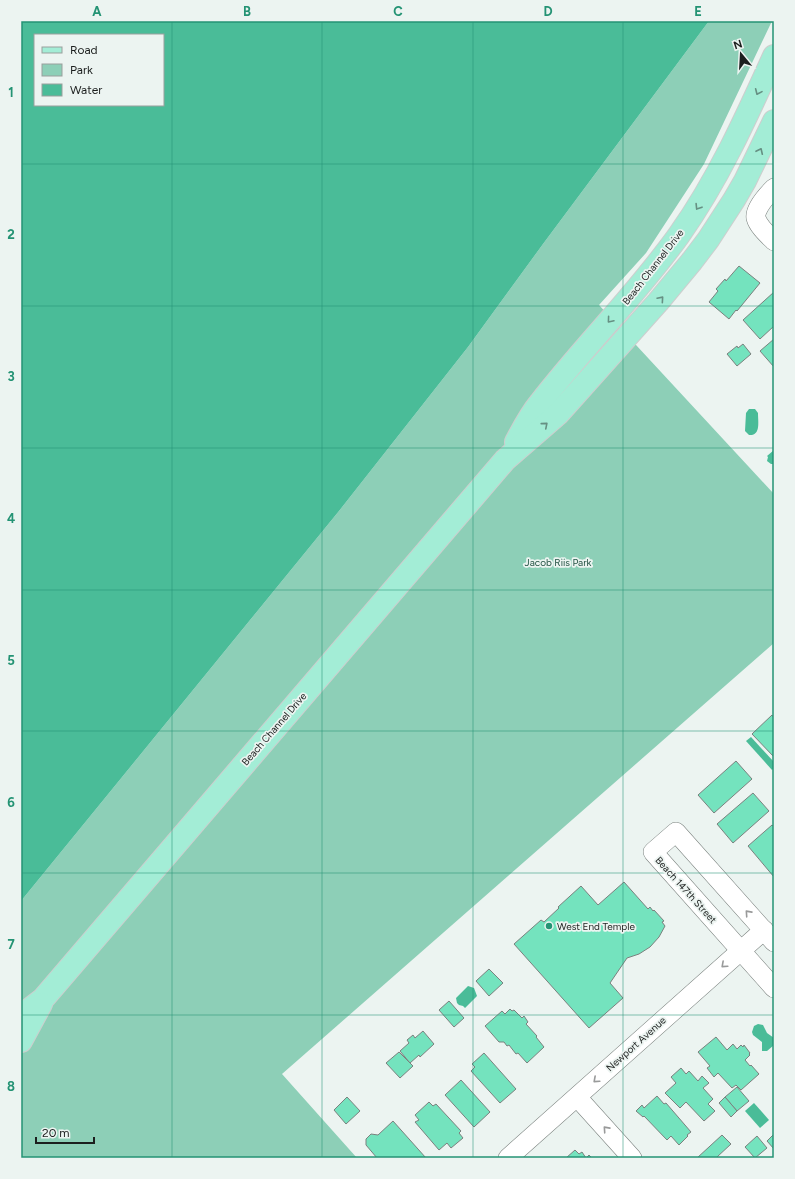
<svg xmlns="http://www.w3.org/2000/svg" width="795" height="1179" font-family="Figtree,sans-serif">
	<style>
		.green { fill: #8dcfb7 }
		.water { fill: #4abc98; fill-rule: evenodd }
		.building { fill: #74e3be; stroke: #7a817e }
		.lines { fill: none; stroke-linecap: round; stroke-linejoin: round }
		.minor-casing { stroke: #7b827f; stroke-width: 20 }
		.major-casing { stroke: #cdcece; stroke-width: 24 }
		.minor { stroke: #fff; stroke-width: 19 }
		.major { stroke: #a3edd6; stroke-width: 22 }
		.oneway { stroke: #669083 }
		.oneway2 { stroke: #999a9a }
		.grid { fill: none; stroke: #249374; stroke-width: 1; stroke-opacity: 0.55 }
		.poi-dot { fill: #249374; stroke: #ecf4f1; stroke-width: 1.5 }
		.labels { text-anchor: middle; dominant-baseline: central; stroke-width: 3.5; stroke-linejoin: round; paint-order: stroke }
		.street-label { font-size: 10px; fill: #1c1f1e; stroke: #ecf4f1 }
		.park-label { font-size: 10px; fill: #245344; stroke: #ecf4f1 }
		.poi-label { font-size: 10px; fill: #1c1f1e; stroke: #ecf4f1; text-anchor: start }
		.neatline { fill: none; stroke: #249374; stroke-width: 1.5 }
		.grid-label { font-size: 13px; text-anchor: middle; font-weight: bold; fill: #249374 }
	</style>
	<rect width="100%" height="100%" fill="#ecf4f1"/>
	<path class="green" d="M709 21H772L704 164 646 253 599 305 774 494V643L282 1074 357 1158H21V901L339 511 468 347 543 244Z"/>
	<g class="water">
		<path d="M21 21H709L543 244 468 347 339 511 21 901ZM35 35H163V105H35Z"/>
		<path d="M749 409H755L758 413C758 422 761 436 749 435L745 431 746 413Z"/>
		<path d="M774 450V464H771L767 461 768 457 767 456Z"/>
		<path d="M751 737 774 762V768L772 770 746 741Z"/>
		<path d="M468 986 474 988 477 996 465 1008 463 1006 459 1005 457 1003 456 998Z"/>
		<path d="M758 1024 763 1025 767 1033 774 1038V1045L767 1051H762V1042L753 1035 752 1032 754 1026Z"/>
		<path d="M754 1103 769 1120 760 1128 745 1111Z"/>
	</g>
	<g class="building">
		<path d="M739 266 760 283 737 311 736 310 729 319 709 302 718 291 716 289 725 279 726 281Z"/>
		<path d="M774 292V326L760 339 743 320Z"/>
		<path d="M774 339V367L760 351Z"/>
		<path d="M743 344 751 354 737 366 727 354 737 346 738 348Z"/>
		<path d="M772 715 774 718V757L752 734Z"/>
		<path d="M736 761 752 779 714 813 698 795Z"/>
		<path d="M753 793 769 811 733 843 717 824Z"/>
		<path d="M772 825 774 827V877L748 846Z"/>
		<path d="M624 882 648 909 650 907 653 911 654 910 664 921 662 922 665 926 659 937 650 947 639 954 627 958 610 983 623 998 589 1028 514 944 541 920 544 922 559 908 558 907 581 886 598 905Z"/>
		<path d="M489 969 503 983 489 996 476 981Z"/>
		<path d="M449 1001 464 1018 454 1027 439 1010Z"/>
		<path d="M510 1009 512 1011 514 1010 522 1018 524 1016 528 1022 526 1024 537 1036 536 1037 544 1047 527 1063 518 1053 516 1054 509 1045 507 1046 504 1042H499L485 1026 502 1011 505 1014Z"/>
		<path d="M423 1031 434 1044 420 1057 419 1055 410 1063 400 1051 409 1043 407 1040 413 1035 415 1038Z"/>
		<path d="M716 1037 727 1050 733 1044 737 1049 741 1045 743 1047 744 1045 750 1053 749 1054 750 1055 745 1060 750 1066 751 1065 759 1074 741 1090 736 1085 732 1088 718 1073 714 1077 707 1068 710 1066 698 1052Z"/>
		<path d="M399 1052 413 1066 400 1078 386 1063Z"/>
		<path d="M484 1053 516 1089 500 1103 471 1071 475 1067 472 1064Z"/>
		<path d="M681 1068 686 1074 689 1071 698 1081 702 1076 709 1083 703 1088 713 1099 708 1104 715 1111 704 1121 686 1102 680 1108 665 1093 676 1083 671 1077Z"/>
		<path d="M461 1080 490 1112 474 1127 445 1095Z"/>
		<path d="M737 1087 749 1101 737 1111 725 1097Z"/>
		<path d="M657 1096 664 1104 666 1103 691 1132 687 1135 688 1136 679 1145 671 1136 667 1140 644 1116 643 1117 636 1111 642 1105 644 1108Z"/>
		<path d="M347 1097 360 1111 346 1124 334 1110Z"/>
		<path d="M725 1097 737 1111 731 1117 719 1103Z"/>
		<path d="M429 1102 433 1106 436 1104 461 1131 459 1133 463 1138 451 1148 447 1143 439 1150 415 1122 419 1120 415 1115Z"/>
		<path d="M393 1121 426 1158H377L366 1145V1139L371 1134 378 1135Z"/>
		<path d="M774 1134V1149L767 1141Z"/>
		<path d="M722 1135 731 1144 717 1157 719 1158H697Z"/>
		<path d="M757 1136 767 1148 755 1158 745 1147Z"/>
		<path d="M575 1150 579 1154 582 1152 586 1158 589 1155 592 1158H566Z"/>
	</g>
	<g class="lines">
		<defs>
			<g id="minor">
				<path d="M774 188C768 194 754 209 756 218 758 226 768 235 774 241"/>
				<path d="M774 942 676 832 653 852 774 988"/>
				<path d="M577 1097 632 1158"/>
				<path d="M508 1158 764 930"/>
			</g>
			<g id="major">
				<path d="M516 442C523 429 530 415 540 403 584 346 637 294 679 235 718 180 746 118 774 56"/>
				<path d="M21 1016 43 999 505 460 558 414 658 302 692 261 708 240 734 200 745 181 774 121"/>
				<path d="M21 1041 41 1004"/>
			</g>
		</defs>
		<use href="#minor" class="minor-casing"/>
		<use href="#major" class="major-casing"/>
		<use href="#minor" class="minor"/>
		<use href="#major" class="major"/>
	</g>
	<defs><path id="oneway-chevron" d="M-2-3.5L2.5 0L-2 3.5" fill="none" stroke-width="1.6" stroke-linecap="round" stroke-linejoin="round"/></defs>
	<g class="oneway">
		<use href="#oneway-chevron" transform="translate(758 92) rotate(114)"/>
		<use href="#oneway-chevron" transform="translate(760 151) rotate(-65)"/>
		<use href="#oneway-chevron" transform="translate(698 207) rotate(122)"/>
		<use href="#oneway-chevron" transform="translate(661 299) rotate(-49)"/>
		<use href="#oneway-chevron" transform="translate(610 320) rotate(130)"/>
		<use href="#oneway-chevron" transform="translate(545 425) rotate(-41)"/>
	</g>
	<g class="oneway2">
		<use href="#oneway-chevron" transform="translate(748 913) rotate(-132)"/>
		<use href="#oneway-chevron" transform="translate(724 965) rotate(138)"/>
		<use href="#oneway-chevron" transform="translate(596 1080) rotate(138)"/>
		<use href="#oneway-chevron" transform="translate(606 1129) rotate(-132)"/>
	</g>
	<path class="grid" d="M172 21V1158M322 21V1158M473 21V1158M623 21V1158M21 164H774M21 306H774M21 448H774M21 590H774M21 731H774M21 873H774M21 1015H774"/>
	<circle class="poi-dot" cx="549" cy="926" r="4"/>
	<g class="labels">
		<g class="street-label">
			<text transform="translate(653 267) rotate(-52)">Beach Channel Drive</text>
			<text transform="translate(274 729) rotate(-49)">Beach Channel Drive</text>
			<text transform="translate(686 890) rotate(48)">Beach 147th Street</text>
			<text transform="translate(636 1044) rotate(-42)">Newport Avenue</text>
		</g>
		<g class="park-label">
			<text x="558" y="562">Jacob Riis Park</text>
		</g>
		<g class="poi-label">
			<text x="557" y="926">West End Temple</text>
		</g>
	</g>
	<rect width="795" height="1179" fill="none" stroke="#ecf4f1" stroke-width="44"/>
	<rect x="34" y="34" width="130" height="72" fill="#ecf4f1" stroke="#999f9d"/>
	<rect x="42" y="47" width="20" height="6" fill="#a3edd6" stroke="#999f9d"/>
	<text x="70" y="54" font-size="12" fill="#1c1f1e">Road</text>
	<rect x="42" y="64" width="20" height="12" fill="#8dcfb7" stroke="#999f9d"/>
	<text x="70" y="74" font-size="12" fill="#1c1f1e">Park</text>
	<rect x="42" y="84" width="20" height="12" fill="#4abc98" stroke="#999f9d"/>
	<text x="70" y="94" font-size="12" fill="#1c1f1e">Water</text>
	<g transform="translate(741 54) rotate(342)" stroke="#ecf4f1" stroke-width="3" paint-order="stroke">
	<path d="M0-3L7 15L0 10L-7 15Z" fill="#1c1f1e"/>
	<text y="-6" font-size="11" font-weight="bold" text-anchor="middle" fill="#1c1f1e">N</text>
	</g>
	<path d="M36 1137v6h58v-6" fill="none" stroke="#1c1f1e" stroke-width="2"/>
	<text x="42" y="1137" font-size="12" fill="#1c1f1e" stroke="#ecf4f1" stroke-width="3" paint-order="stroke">20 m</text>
	<rect x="22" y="22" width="751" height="1135" class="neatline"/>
	<g class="grid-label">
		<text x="97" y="16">A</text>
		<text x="247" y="16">B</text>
		<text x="398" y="16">C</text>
		<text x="548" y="16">D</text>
		<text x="698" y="16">E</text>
		<text x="11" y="97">1</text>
		<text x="11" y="239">2</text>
		<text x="11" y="381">3</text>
		<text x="11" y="523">4</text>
		<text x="11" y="665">5</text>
		<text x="11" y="807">6</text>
		<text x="11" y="949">7</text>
		<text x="11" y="1091">8</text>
	</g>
</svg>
